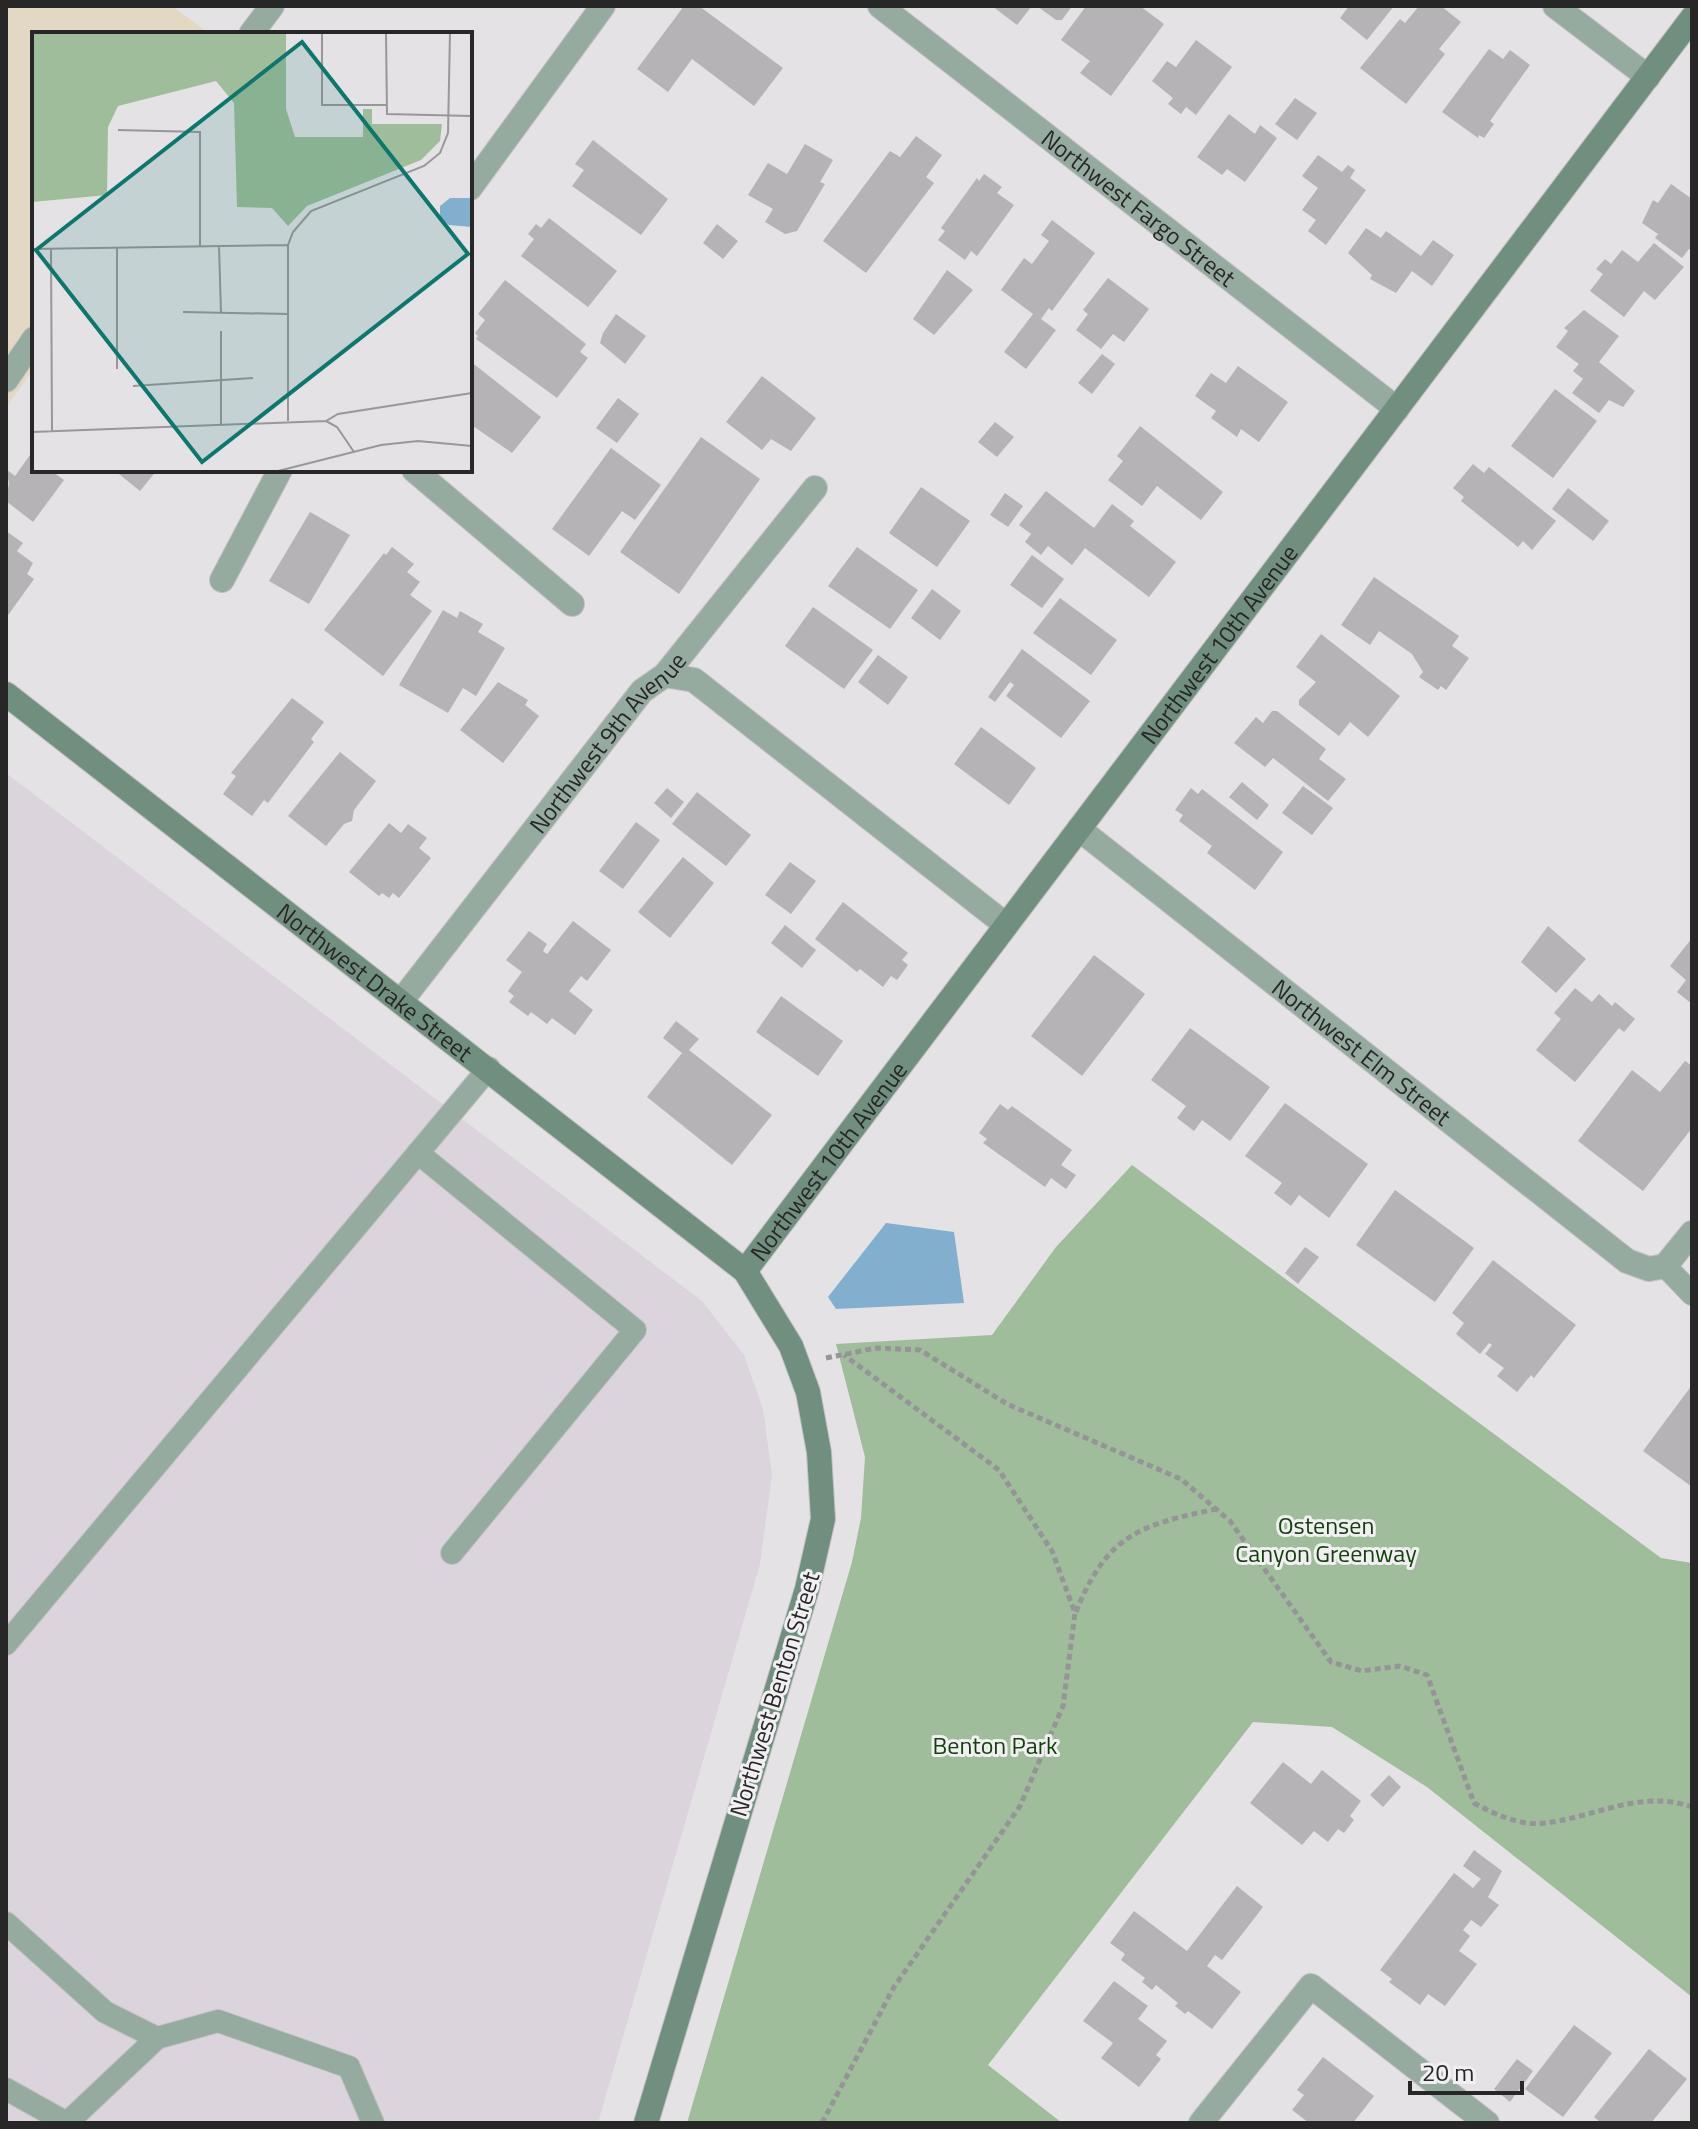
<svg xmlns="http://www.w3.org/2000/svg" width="1698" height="2129" font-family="'Titillium Web',sans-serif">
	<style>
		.commercial { fill: #e2d8c3 }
		.built { fill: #dbd4dd }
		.green { fill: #9fbd9b }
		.water { fill: #82afcd }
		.building { fill: #b5b3b6 }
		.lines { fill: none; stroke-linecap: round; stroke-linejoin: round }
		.lane-casing { stroke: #c2c0c3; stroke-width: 24 }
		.street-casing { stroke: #c2c0c3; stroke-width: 26 }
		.secondary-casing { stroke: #c2c0c3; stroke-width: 26 }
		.path { stroke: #959496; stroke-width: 5; stroke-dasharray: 6 4; stroke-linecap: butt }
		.lane { stroke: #96ab9f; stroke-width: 22 }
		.street { stroke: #96ab9f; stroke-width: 24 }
		.secondary { stroke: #708f7e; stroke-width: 24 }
		.labels { text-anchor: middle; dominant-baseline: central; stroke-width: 6; stroke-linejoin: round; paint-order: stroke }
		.street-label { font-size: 24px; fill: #282728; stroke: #f1eff2 }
		.park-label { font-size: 24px; fill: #13410c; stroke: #f1eff2 }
		.inset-road { fill: none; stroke: #999799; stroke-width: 2 }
		.view { fill: #0f766e; fill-opacity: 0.15; stroke: #0f766e; stroke-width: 4 }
		.inset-edge { fill: none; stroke: #282728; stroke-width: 4 }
	</style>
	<rect width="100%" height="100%" fill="#e4e2e5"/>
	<path class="commercial" d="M6 6H172L210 34H34V368L6 408Z"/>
	<path class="built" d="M6 773 702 1301 744 1355 763 1409 772 1475 760 1564 598 2123H6Z"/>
	<path class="green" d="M1132 1165 1661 1558 1692 1563V1997L1427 1787 1332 1727 1253 1722 988 2065 1062 2123H687L852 1562 861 1518 865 1457 836 1344 992 1335 1056 1247Z"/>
	<path class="water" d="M886 1223 954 1232 964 1303 836 1309 828 1297Z"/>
	<g class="building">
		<path d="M684 6H699L783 68 754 106 692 59 668 92 637 69Z"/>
		<path d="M992 6H1032L1017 25Z"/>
		<path d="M1037 6H1072L1062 20H1056Z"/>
		<path d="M1086 6H1140L1164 24 1111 96 1080 73 1090 61 1061 40Z"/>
		<path d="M1349 6H1394L1367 40 1340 18Z"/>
		<path d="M1419 6H1441L1461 22 1439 49 1445 54 1406 104 1360 68 1400 19 1405 23Z"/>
		<path d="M1196 40 1232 67 1196 115 1186 107 1181 114 1168 104 1173 98 1152 81 1167 61 1176 67Z"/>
		<path d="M1489 49 1503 59 1510 50 1530 65 1490 121 1494 124 1484 138 1479 135 1478 138 1442 112Z"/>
		<path d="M1295 98 1317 113 1297 140 1275 124Z"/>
		<path d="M1229 114 1255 134 1260 125 1277 138 1245 182 1227 169 1222 175 1197 157Z"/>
		<path d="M916 136 942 155 926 177 934 183 866 273 823 241 890 151 900 157Z"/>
		<path d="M593 140 668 199 641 235 572 186 584 170 575 164Z"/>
		<path d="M805 144 833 160 820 182 825 184 797 231 785 234 765 222 773 209 748 195 768 163 787 174Z"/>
		<path d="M1318 155 1342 172 1348 165 1355 170 1350 178 1366 190 1326 245 1308 231 1316 220 1302 210 1318 188 1302 176Z"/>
		<path d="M984 174 1002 187 997 193 1014 205 977 256 971 251 965 260 938 240 945 231 941 228 977 178 979 181Z"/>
		<path d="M1671 184 1692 199V251L1689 249 1682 258 1655 238 1658 234 1642 223 1653 200 1658 203Z"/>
		<path d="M549 218 617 271 588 307 521 256 534 239 528 234 536 224 541 228Z"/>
		<path d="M1052 220 1095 253 1052 311 1049 308 1041 319 1056 330 1026 369 1004 352 1033 314 1001 290 1024 258 1032 264 1049 241 1041 235Z"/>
		<path d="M717 224 738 241 723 259 703 243Z"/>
		<path d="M1366 228 1381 238 1386 231 1421 256 1433 240 1454 255 1432 286 1412 271 1396 293 1370 279 1372 275 1348 253Z"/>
		<path d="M1654 243 1684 267 1655 300 1644 291 1624 317 1590 291 1603 274 1596 269 1605 259 1611 264 1622 250 1638 262Z"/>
		<path d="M947 270 973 290 934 335 913 319Z"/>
		<path d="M1108 278 1149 309 1124 342 1113 334 1101 349 1076 330 1088 314 1083 310Z"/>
		<path d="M505 280 586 344 580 352 588 358 557 398 476 339 478 336 475 333 485 320 478 314Z"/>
		<path d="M1584 310 1619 336 1599 362 1635 391 1623 407 1609 400 1599 413 1572 393 1583 379 1573 371 1579 364 1556 347 1568 331 1564 328Z"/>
		<path d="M616 314 646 336 625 364 600 343 603 333Z"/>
		<path d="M1102 354 1115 364 1092 394 1078 383Z"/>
		<path d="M470 361 541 417 512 453 470 424Z"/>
		<path d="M1238 366 1288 402 1259 442 1241 429 1237 437 1211 418 1216 411 1195 396 1211 373 1226 383Z"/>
		<path d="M762 376 816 418 791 451 771 439 762 450 726 422Z"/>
		<path d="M1555 389 1597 421 1553 478 1511 446Z"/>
		<path d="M618 398 639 414 617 443 596 428Z"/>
		<path d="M995 422 1014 437 997 457 978 442Z"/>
		<path d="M1140 426 1223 492 1201 520 1157 486 1142 506 1108 480 1123 461 1117 456Z"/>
		<path d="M701 437 760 479 679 594 620 552Z"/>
		<path d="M611 448 661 485 635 520 622 511 589 556 552 529Z"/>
		<path d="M30 455 34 458V470H50L64 480 33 522 6 501 9 483 6 469 15 476Z"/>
		<path d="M1473 464 1484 473 1489 467 1556 521 1532 550 1523 541 1518 547 1461 501 1464 497 1453 488Z"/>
		<path d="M114 470H157L140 491Z"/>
		<path d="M921 487 970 521 937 567 889 533Z"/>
		<path d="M1568 488 1609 521 1593 541 1552 509Z"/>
		<path d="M1046 491 1094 528 1112 504 1134 521 1130 526 1176 562 1149 597 1085 548 1072 565 1048 546 1041 555 1025 542 1031 534 1019 525Z"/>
		<path d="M1005 493 1023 506 1008 527 990 515Z"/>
		<path d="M310 512 350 535 309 604 269 581Z"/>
		<path d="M6 531 23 543 17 551 33 563 27 574 34 579 6 618Z"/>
		<path d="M392 547 414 564 407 572 420 582 410 595 432 611 383 676 324 630 384 553 386 555Z"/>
		<path d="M857 547 918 590 890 629 828 586Z"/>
		<path d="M1032 555 1064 579 1042 608 1010 585Z"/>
		<path d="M1374 577 1459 636 1452 646 1469 658 1446 690 1441 686 1438 690 1419 677 1423 672 1412 654 1379 631 1370 645 1341 625Z"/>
		<path d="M932 589 961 611 940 640 911 618Z"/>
		<path d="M1060 598 1117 640 1091 675 1033 633Z"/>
		<path d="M813 607 873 650 844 689 785 646Z"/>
		<path d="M443 610 457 618 460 611 483 624 478 632 505 648 476 696 463 688 448 713 399 685Z"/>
		<path d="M1321 634 1400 696 1368 737 1350 722 1339 736 1299 705V700L1316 682 1296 667Z"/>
		<path d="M1022 649 1090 701 1061 738 1006 696 1014 685 1010 682 995 702 988 697Z"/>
		<path d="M878 655 908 677 888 705 858 682Z"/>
		<path d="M498 682 528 700 525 705 539 716 503 763 460 730Z"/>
		<path d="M292 698 324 722 311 739 314 742 268 803 264 800 252 816 223 794 236 776 231 773Z"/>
		<path d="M1272 711H1277L1326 749 1319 759 1346 779 1328 801 1273 758 1265 767 1234 743 1256 717 1263 723Z"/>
		<path d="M981 727 1036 768 1009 805 954 764Z"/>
		<path d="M340 752 376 781 354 810 352 821 344 824 326 846 288 816Z"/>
		<path d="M1242 782 1269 805 1257 820 1229 797Z"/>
		<path d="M1303 786 1333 808 1312 835 1282 813Z"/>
		<path d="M667 788 684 802 671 818 654 803Z"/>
		<path d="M1191 788 1198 794 1202 789 1283 852 1255 890 1207 853 1212 846 1179 821 1183 815 1175 810Z"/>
		<path d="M697 792 751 835 726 866 672 824Z"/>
		<path d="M636 822 660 840 623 889 599 871Z"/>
		<path d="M389 823 401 833 408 824 427 838 419 848 431 858 399 898 393 893 389 898 382 893 379 896 349 872Z"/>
		<path d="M683 857 714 883 670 938 638 912Z"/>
		<path d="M790 862 816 881 791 914 765 895Z"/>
		<path d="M843 902 908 953 902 960 908 965 897 980 891 976 883 987 860 969 857 972 815 939Z"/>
		<path d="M573 921 611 950 587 981 581 976 569 991 593 1010 575 1035 552 1018 547 1024 531 1012 528 1016 509 1002 514 996 508 991 522 972 506 960 529 931 547 944 543 951 547 954Z"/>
		<path d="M785 925 816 950 802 968 771 943Z"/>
		<path d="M1548 926 1586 959 1556 993 1521 962Z"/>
		<path d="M1692 938V1004L1677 992 1686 980 1670 966Z"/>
		<path d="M1094 955 1145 994 1082 1076 1031 1036Z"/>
		<path d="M1575 988 1592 1002 1599 994 1612 1006 1615 1002 1635 1019 1624 1032 1619 1028 1575 1082 1536 1050 1561 1019 1554 1013Z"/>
		<path d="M781 996 843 1041 818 1076 756 1032Z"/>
		<path d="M676 1021 699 1039 689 1050 772 1115 732 1165 647 1097 682 1053 663 1038Z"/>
		<path d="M1190 1028 1270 1087 1230 1141 1202 1120 1194 1131 1177 1118 1186 1106 1151 1080Z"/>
		<path d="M1685 1061 1692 1066V1128L1643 1191 1578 1141 1632 1070 1660 1092Z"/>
		<path d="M1285 1103 1368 1164 1329 1218 1299 1195 1291 1206 1274 1193 1282 1183 1245 1156Z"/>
		<path d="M1000 1104 1008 1110 1012 1106 1072 1150 1061 1165 1076 1175 1066 1189 1051 1178 1045 1187 983 1143 987 1139 979 1133Z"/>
		<path d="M1395 1190 1474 1248 1435 1302 1356 1245Z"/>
		<path d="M1305 1247 1319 1257 1298 1284 1285 1273Z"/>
		<path d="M1493 1260 1576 1325 1534 1378 1531 1375 1517 1392 1497 1376 1504 1368 1485 1354 1492 1345 1489 1343 1480 1354 1456 1334 1464 1323 1452 1313Z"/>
		<path d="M1692 1385V1487L1643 1451Z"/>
		<path d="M1283 1762 1311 1784 1322 1770 1361 1801 1350 1816 1354 1820 1344 1833 1338 1829 1328 1842 1314 1831 1302 1845 1250 1803Z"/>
		<path d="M1389 1775 1401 1787 1383 1807 1370 1795Z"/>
		<path d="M1474 1850 1502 1871 1488 1897 1499 1905 1481 1927 1471 1920 1463 1930 1470 1936 1459 1951 1477 1964 1445 2006 1428 1994 1420 2005 1389 1982 1392 1979 1380 1970 1454 1873 1473 1888 1481 1879 1463 1866Z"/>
		<path d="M1237 1886 1263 1907 1222 1960 1215 1955 1207 1966 1241 1992 1212 2029 1188 2011 1185 2014 1175 2006 1178 2003 1156 1985 1152 1990 1142 1982 1145 1978 1121 1960 1125 1954 1110 1943 1134 1911 1187 1951Z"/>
		<path d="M1114 1981 1148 2006 1138 2019 1167 2041 1156 2055 1161 2059 1139 2087 1101 2058 1113 2043 1083 2021Z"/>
		<path d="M1574 2025 1612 2053 1563 2117 1525 2089Z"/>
		<path d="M1649 2049 1687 2079 1651 2123H1601L1594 2117Z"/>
		<path d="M1323 2057 1374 2096 1353 2123H1309L1292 2110 1304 2095 1297 2090Z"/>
		<path d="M1517 2059 1533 2071 1510 2102 1494 2089Z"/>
	</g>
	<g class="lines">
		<defs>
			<g id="lane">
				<path d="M1665 1266 1692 1294"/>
				<path d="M452 1553 635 1330 418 1153 489 1068"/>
				<path d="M6 1644 418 1153"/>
				<path d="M6 1923 105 2012 157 2038"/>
				<path d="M6 2089 67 2123 157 2038 218 2021 349 2067 373 2123"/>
			</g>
			<g id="street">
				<path id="s1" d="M880 6 1397 409"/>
				<path d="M1555 6 1648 77"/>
				<path d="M251 34 272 6"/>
				<path d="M470 188 603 6"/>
				<path d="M6 380 34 339"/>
				<path d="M414 470 572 604"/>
				<path d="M222 580 280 470"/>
				<path d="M665 675 694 680 1006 925"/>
				<path id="s2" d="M1079 829 1627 1261 1649 1269 1665 1266 1692 1233"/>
				<path id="s3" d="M402 1000 642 691 665 675 815 488"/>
				<path d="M1201 2123 1311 1986 1487 2123"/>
			</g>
			<g id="secondary">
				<path id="s4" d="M6 694 745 1271 791 1346 808 1392 819 1452 823 1519 807 1589 646 2123"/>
				<path id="s5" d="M745 1271 1692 18"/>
			</g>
		</defs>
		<use href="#lane" class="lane-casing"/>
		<use href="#street" class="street-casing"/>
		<use href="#secondary" class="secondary-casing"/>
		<g class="path">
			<path d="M826 1358 876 1348 920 1350 1007 1404 1181 1479 1230 1521 1331 1662 1362 1671 1400 1666 1427 1675 1474 1803C1496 1815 1520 1826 1545 1823 1596 1817 1640 1789 1692 1807"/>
			<path d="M1076 1612C1107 1535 1139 1525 1216 1509"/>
			<path d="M822 2123 894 1987 1020 1806 1063 1706 1075 1613 1052 1551 999 1470 844 1355"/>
		</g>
		<use href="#lane" class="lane"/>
		<use href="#street" class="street"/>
		<use href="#secondary" class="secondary"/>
	</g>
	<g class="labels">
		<g class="street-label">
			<text stroke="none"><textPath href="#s1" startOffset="328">Northwest Fargo Street</textPath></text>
			<text stroke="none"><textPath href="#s5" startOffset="786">Northwest 10th Avenue</textPath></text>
			<text stroke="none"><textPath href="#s3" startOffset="330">Northwest 9th Avenue</textPath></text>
			<text stroke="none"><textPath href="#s4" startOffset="468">Northwest Drake Street</textPath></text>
			<text stroke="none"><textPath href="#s2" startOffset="360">Northwest Elm Street</textPath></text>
			<text stroke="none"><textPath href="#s5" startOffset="138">Northwest 10th Avenue</textPath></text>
			<text transform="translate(774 1694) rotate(-73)">Northwest Benton Street</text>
		</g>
		<g class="park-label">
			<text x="1326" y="1525">Ostensen<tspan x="1326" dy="28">Canyon Greenway</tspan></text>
			<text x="995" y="1745">Benton Park</text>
		</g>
	</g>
	<g transform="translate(32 32)">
		<rect width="440" height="440" fill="#e4e2e5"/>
		<path d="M0 0H254V77L263 105H331V77H340V92H410L408 109 389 128 275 174 256 194 240 176 205 175 202 71 184 49 86 74 76 95 75 163 0 170Z" fill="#9fbd9b"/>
		<path d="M418 166H440V195L417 193 408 186V174Z" fill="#82afcd"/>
		<path class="inset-road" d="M290 0V73H354M354 0 355 82 440 84M86 98 168 100V214M187 214 189 281M85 216V337M0 217 256 213M19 217 20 399M151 280 256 282M101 354 221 346M256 389V213L261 200 279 179 392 134 408 121 416 101 418 0M294 389 305 395 322 420M189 394V299M0 400 294 389 306 382 440 361M242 440 349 413 386 409 440 414"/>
		<path class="view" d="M270 10 436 222 170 430 4 218Z"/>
		<rect width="440" height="440" class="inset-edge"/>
	</g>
	<rect width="1698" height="2129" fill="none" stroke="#282728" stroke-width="16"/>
	<path d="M1410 2081v12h112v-12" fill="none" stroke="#282728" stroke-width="4"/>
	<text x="1422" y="2081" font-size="24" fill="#282728" stroke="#f1eff2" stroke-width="6" paint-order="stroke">20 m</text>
</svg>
